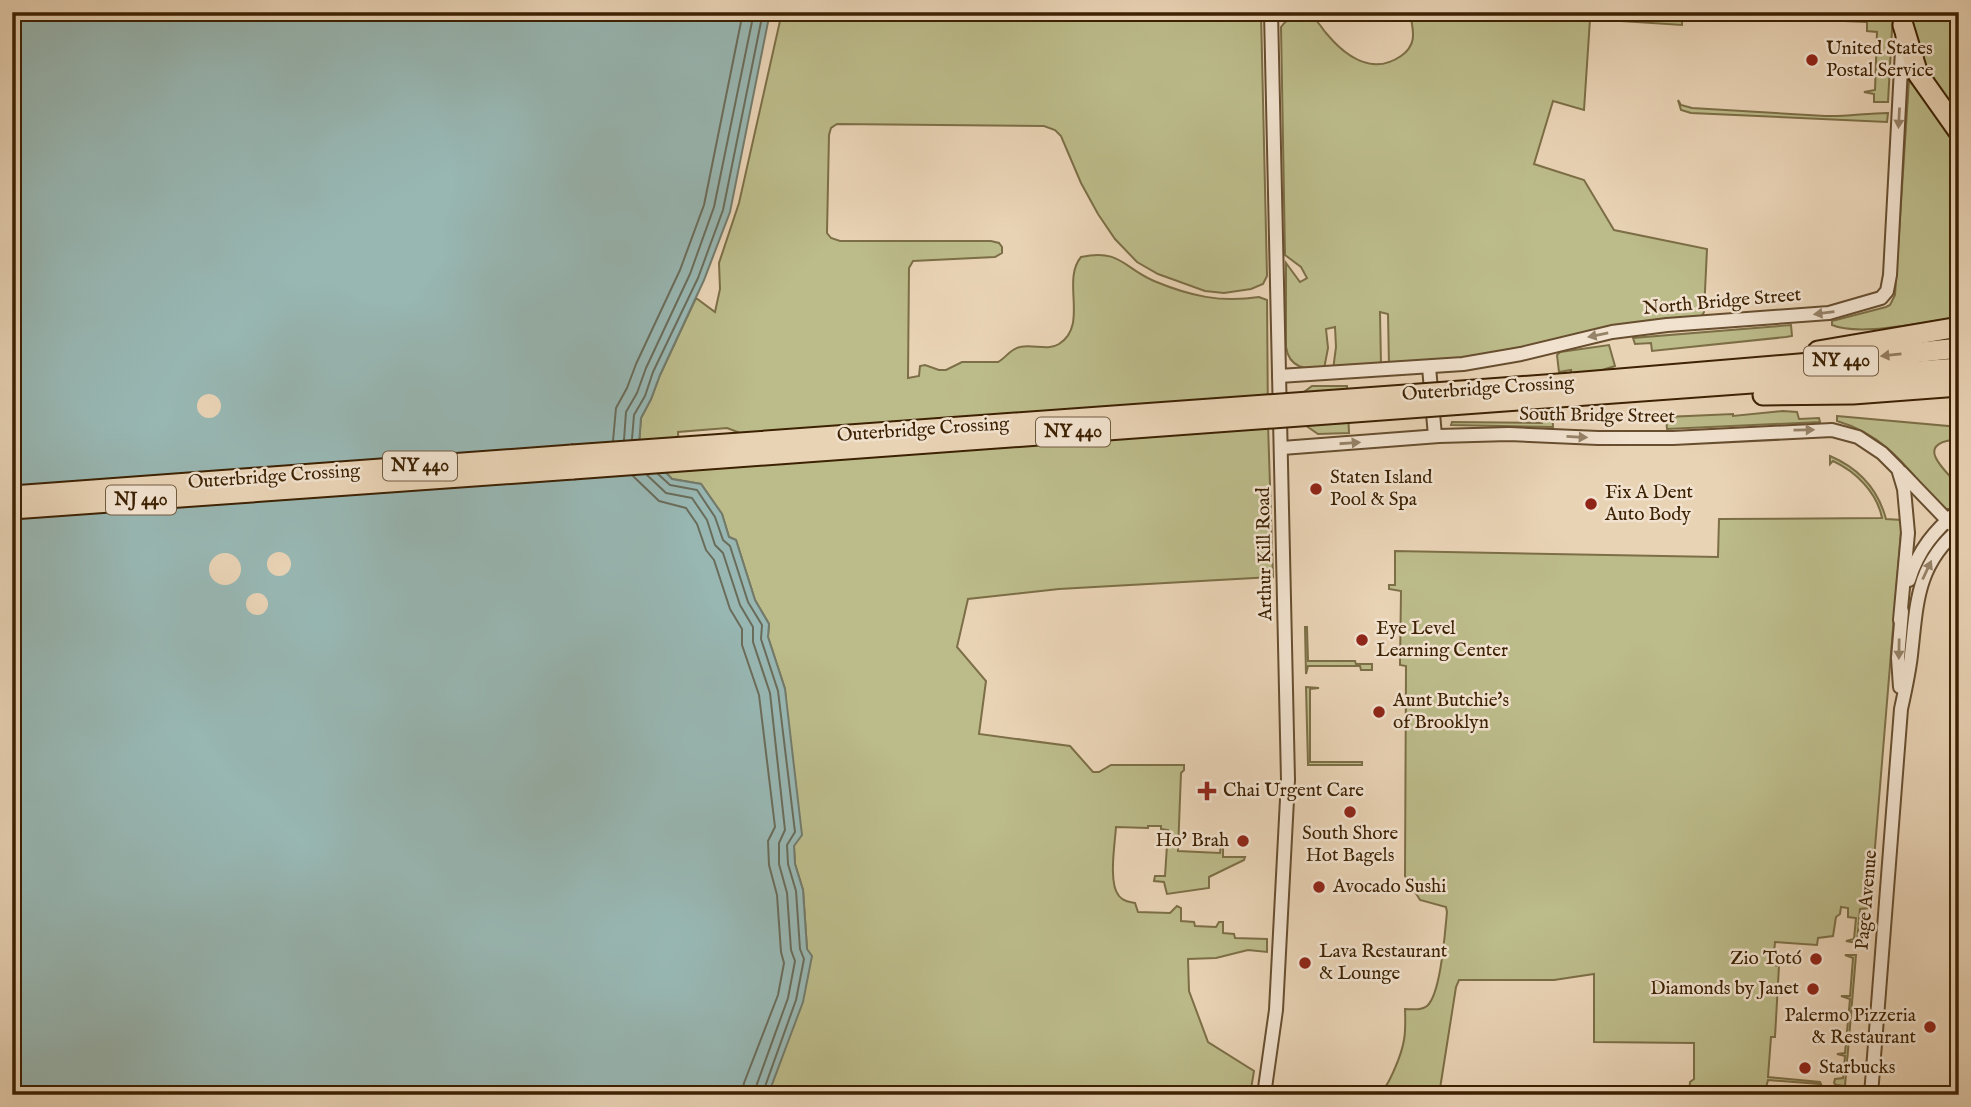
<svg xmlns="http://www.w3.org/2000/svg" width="1971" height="1107" font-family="'IM FELL English',serif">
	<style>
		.green { fill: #bcbb8a; stroke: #7c6e46; stroke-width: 2; fill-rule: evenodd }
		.water { fill: #98b7b3; stroke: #737b6c; stroke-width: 2 }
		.pier { fill: #e9d3b5 }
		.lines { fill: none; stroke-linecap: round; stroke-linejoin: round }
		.shore { stroke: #6a6c5a; stroke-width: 2 }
		.tertiary-casing { stroke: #674e2f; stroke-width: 16 }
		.motorway-casing { stroke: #3c2102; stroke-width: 23 }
		.tertiary { stroke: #f1e2cf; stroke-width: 12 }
		.motorway { stroke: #e9d3b5; stroke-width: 19 }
		.motorway-bridge-casing { stroke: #3c2102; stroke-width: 23; stroke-linecap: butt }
		.motorway-bridge { stroke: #e9d3b5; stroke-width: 19 }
		.oneway { fill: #968268 }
		.oneway2 { fill: #927a5c }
		.poi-dot { fill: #8f2418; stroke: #f1e2cf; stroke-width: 2.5 }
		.labels { text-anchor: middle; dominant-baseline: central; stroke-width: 5; stroke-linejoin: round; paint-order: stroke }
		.shield { fill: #f1e2cf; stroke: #725b40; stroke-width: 2 }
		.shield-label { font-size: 18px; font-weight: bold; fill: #3c2102 }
		.poi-label { font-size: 19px; fill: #3c2102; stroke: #f1e2cf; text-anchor: start }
		.street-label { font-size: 19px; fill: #3c2102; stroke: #f1e2cf }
	</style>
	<rect width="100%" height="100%" fill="#e9d3b5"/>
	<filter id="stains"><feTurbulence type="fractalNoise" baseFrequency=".00286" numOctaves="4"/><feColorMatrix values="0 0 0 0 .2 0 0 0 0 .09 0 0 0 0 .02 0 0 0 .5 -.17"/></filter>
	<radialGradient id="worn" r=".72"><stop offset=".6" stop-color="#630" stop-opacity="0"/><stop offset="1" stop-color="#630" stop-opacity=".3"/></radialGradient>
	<g class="green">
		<path d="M782 12H1261L1267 276 1263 284 1251 289 1224 293 1205 291 1158 274 1137 262 1115 239 1098 214 1081 183 1061 136 1055 130 1044 126 837 124 831 128 829 135 827 233 831 238 840 241H991L999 243 1002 247V253L995 257 913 261 909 268 908 378 919 376 920 366 925 365 939 370H946L962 362H998C1006 358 1010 349 1020 347 1033 344 1048 351 1059 344 1089 325 1061 281 1081 257 1121 249 1122 267 1154 281 1190 296 1221 303 1259 297L1267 300 1268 424 1273 577 1059 589 968 599 957 647 986 681 979 734 1070 746 1093 772H1099L1111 765H1184V770L1181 773 1178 851 1220 853 1221 843H1223V857H1245L1244 860 1209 877V888L1167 894 1164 882 1154 881 1155 876H1165L1168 830 1161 829V826H1148V828L1116 827C1115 843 1108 884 1119 896 1123 901 1129 902 1135 903L1138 912 1170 913 1177 906 1181 908V921L1194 922 1195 926 1216 927 1219 922H1223V933L1234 934 1235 938 1267 939V952L1248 950 1216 958 1188 959 1189 991 1208 1042 1254 1071 1250 1095H768L783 1054 807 949 803 890 795 864 785 689 768 637 769 624 755 600 736 540 729 537 722 514 701 484 672 479 639 444 641 418 651 399 660 375 696 298 715 312 720 289 719 263 739 203ZM727 428 748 436 679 452 678 432Z"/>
		<path d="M1410 12H1682V25L1590 19 1584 110 1553 101 1534 164 1584 180 1614 230 1707 249 1704 312 1701 318 1474 358 1389 366 1388 314 1380 312 1381 366 1333 370 1336 347 1335 327 1326 329 1328 348 1324 369C1306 370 1289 368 1286 347V263L1300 282 1307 278 1301 267 1285 255 1281 27C1289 16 1303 12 1315 20 1320 23 1322 29 1326 33 1345 56 1372 76 1401 56 1418 44 1413 31 1410 12Z"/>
		<path d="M1778 12H1893L1888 102H1874V94L1864 92 1875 90 1877 32 1867 31V22L1821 20 1817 17Z"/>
		<path d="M1912 12H1952L1959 42V121C1936 88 1909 55 1912 12Z"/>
		<path d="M1909 80 1959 143V318C1925 321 1861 337 1832 325V321L1886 307 1890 305 1895 295Z"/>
		<path d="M1678 100 1681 105 1692 108 1825 116C1846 117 1866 113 1888 113L1887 122 1691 113 1681 110Z"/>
		<path d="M1791 325 1792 336 1786 337 1652 351 1651 343 1635 344 1633 338Z"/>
		<path d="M1609 345 1615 366 1596 372 1572 375 1571 370 1559 372 1557 355 1560 352Z"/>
		<path d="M1312 386H1347L1349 433 1318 434 1305 425 1304 392Z"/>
		<path d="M1552 405 1553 427 1451 425 1452 422 1542 423 1541 406Z"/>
		<path d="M1783 411 1797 412 1799 419 1819 418 1820 422 1667 429 1666 417 1733 414V416Z"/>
		<path d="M1837 416 1959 427V439C1913 443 1942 467 1959 486V503L1950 509H1943C1909 471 1888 436 1837 421Z"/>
		<path d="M1830 456C1858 468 1878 489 1886 519L1902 520 1870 908 1860 909 1857 943 1846 941 1854 939 1856 918 1848 917V908L1841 907 1840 914 1836 917 1833 936 1818 938 1817 945 1775 942 1773 965 1779 966 1775 1037H1771L1768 1077 1820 1082 1821 1084 1768 1080 1764 1095H1689L1690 1082 1694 1079V1043L1594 1042V974L1554 980H1459L1456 987 1439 1095H1376C1387 1088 1390 1079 1395 1068 1405 1045 1406 1034 1405 1009 1412 1009 1421 1011 1427 1006 1441 994 1445 931 1447 912L1446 907 1420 900 1405 876 1406 666 1400 665 1401 591 1389 589V585H1395V551L1718 557 1719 519 1882 518C1877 492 1855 471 1833 461L1830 464Z"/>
		<path d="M1305 627H1307L1308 661H1355L1356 664H1372V670H1361L1360 666H1308L1306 674Z"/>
		<path d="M1306 687 1319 688 1310 689V762H1362V765H1308Z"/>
		<path d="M1845 955H1856L1845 1086 1836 1085 1834 1083 1835 1079 1843 1078 1845 1056 1837 1054 1845 1053 1850 999 1841 996H1850L1853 958Z"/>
	</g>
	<path class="water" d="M12 12H770L730 212 704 280 660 375 651 399 641 418 639 444 672 479 701 484 722 514 729 537 736 540 755 600 769 624 768 637 785 689 802 835 794 846 795 864 803 890 807 949 812 956 803 1002 768 1095H12Z"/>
	<g class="pier">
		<circle cx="209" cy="406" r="12"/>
		<circle cx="279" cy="564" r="12"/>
		<circle cx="225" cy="569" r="16"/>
		<circle cx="257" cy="604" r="11"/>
	</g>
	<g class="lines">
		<g class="shore">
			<path d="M632 439 634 415 645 396 653 372 698 278 723 210 763 12"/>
			<path d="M624 440 626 412 637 393 646 368 690 274 714 207 754 12"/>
			<path d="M613 441 616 408 627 388 636 364 680 270 704 205 743 12"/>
			<path d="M658 474 670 485 697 490 715 517 723 540 730 546 748 602 762 625 761 639 778 691 795 832 787 845 788 864 796 891 800 949 804 959 796 1000 762 1095"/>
			<path d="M647 475 666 493 692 498 707 520 715 545 723 553 740 605 753 627V642L770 693 785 830 779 843V864L787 893 791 950 795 961 788 998 753 1095"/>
			<path d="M633 476 659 501 686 508 697 524 706 550 714 560 730 609 742 629V645L759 695 775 827 768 841 769 865 777 895 781 952 784 963 778 995 744 1083 742 1095"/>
		</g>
		<defs>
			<g id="tertiary">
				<path d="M1429 367 1435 436"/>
				<path d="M1279 376 1463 364 1521 354 1612 332 1667 325 1829 313 1881 298 1887 291 1890 275 1904 12"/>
				<path d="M1282 448 1439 436 1509 434 1598 438H1673L1832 430 1858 437 1882 453 1898 469 1904 489 1908 533 1900 620"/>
				<path d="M1901 472 1951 524"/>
				<path d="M1909 580C1918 550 1935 530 1959 510"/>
				<path d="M1900 687 1898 658 1902 611"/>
				<path d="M1264 1095 1276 1010 1288 780 1271 12"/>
				<path d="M1871 1095 1901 709C1905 691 1909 673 1911 655 1917 603 1916 566 1959 529"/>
			</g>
			<g id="motorway">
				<path d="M1903 25 1918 74 1959 132"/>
				<path d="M1818 351 1959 327"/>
				<path d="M1572 383 1846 360 1959 348"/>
				<path d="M1763 395 1853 394 1959 386"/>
				<path d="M1573 396 1959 368"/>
				<path d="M12 496 572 455"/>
				<path d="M12 509 573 469"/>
			</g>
		</defs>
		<use href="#tertiary" class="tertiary-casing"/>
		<use href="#motorway" class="motorway-casing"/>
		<use href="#tertiary" class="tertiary"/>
		<use href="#motorway" class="motorway"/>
		<defs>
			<g id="motorway-bridge">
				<path d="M572 455 1572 383"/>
				<path d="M573 469 1573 396"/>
			</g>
		</defs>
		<use href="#motorway-bridge" class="motorway-bridge-casing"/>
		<use href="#motorway-bridge" class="motorway-bridge"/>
	</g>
	<defs><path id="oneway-solid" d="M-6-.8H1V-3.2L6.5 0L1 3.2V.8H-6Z" transform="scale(1.75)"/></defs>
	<g class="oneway">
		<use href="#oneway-solid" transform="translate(1899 118) rotate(93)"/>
		<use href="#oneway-solid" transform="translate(1824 313) rotate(173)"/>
		<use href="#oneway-solid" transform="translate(1598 335) rotate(168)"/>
		<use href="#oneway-solid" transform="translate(1804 430) rotate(-1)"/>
		<use href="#oneway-solid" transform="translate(1577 437) rotate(3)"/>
		<use href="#oneway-solid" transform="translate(1350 443) rotate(-4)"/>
		<use href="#oneway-solid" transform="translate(1927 570) rotate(-65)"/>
		<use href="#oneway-solid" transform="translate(1899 649) rotate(91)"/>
	</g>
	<use class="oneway2" href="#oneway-solid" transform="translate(1891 355) rotate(174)"/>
	<g class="poi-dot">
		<circle cx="1812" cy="60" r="7"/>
		<circle cx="1316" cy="489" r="7"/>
		<circle cx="1591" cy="504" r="7"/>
		<circle cx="1362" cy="640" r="7"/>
		<circle cx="1379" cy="712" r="7"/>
		<path d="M1203.5 780.5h7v7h7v7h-7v7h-7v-7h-7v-7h7z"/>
		<circle cx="1350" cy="812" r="7"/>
		<circle cx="1243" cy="841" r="7"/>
		<circle cx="1319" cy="887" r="7"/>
		<circle cx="1816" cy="959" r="7"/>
		<circle cx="1305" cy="963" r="7"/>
		<circle cx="1813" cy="989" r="7"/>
		<circle cx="1930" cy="1027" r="7"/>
		<circle cx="1805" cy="1068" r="7"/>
	</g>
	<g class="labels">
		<g class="shield">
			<rect x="1804" y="346.5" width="74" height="29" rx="5"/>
			<rect x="1036" y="417.5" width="74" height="29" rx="5"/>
			<rect x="383" y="451.5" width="74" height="29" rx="5"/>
			<rect x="106" y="485.5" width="70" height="29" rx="5"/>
		</g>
		<g class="shield-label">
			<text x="1841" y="361">NY 440</text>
			<text x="1073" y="432">NY 440</text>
			<text x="420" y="466">NY 440</text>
			<text x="141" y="500">NJ 440</text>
		</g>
		<g class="poi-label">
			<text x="1826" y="49">United States<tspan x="1826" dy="22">Postal Service</tspan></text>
			<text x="1330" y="478">Staten Island<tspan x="1330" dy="22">Pool &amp; Spa</tspan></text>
			<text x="1605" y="493">Fix A Dent<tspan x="1605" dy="22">Auto Body</tspan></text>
			<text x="1376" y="629">Eye Level<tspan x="1376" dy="22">Learning Center</tspan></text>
			<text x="1393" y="701">Aunt Butchie's<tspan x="1393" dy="22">of Brooklyn</tspan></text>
			<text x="1223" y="791">Chai Urgent Care</text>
			<text x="1350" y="834" text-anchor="middle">South Shore<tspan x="1350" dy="22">Hot Bagels</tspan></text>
			<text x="1229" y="841" text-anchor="end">Ho' Brah</text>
			<text x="1333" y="887">Avocado Sushi</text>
			<text x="1319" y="952">Lava Restaurant<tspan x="1319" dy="22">&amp; Lounge</tspan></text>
			<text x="1802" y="959" text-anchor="end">Zio Totó</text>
			<text x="1799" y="989" text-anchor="end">Diamonds by Janet</text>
			<text x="1916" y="1016" text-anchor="end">Palermo Pizzeria<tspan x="1916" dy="22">&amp; Restaurant</tspan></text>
			<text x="1819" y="1068">Starbucks</text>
		</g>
		<g class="street-label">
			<text transform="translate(1722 302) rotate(-5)">North Bridge Street</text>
			<text transform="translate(1488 389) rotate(-4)">Outerbridge Crossing</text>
			<text transform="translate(1597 416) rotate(1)">South Bridge Street</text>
			<text transform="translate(923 430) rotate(-4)">Outerbridge Crossing</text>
			<text transform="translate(274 477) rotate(-4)">Outerbridge Crossing</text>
			<text transform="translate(1265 554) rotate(-91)">Arthur Kill Road</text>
			<text transform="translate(1867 900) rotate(-85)">Page Avenue</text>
		</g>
	</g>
	<rect width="1971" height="1107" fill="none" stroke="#e9d3b5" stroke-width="42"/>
	<rect x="14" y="14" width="1943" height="1079" fill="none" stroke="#3c2102" stroke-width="3.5"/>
	<rect x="21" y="21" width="1929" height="1065" fill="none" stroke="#3c2102" stroke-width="2"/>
	<rect width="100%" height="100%" filter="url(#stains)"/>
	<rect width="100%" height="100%" fill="url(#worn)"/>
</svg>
